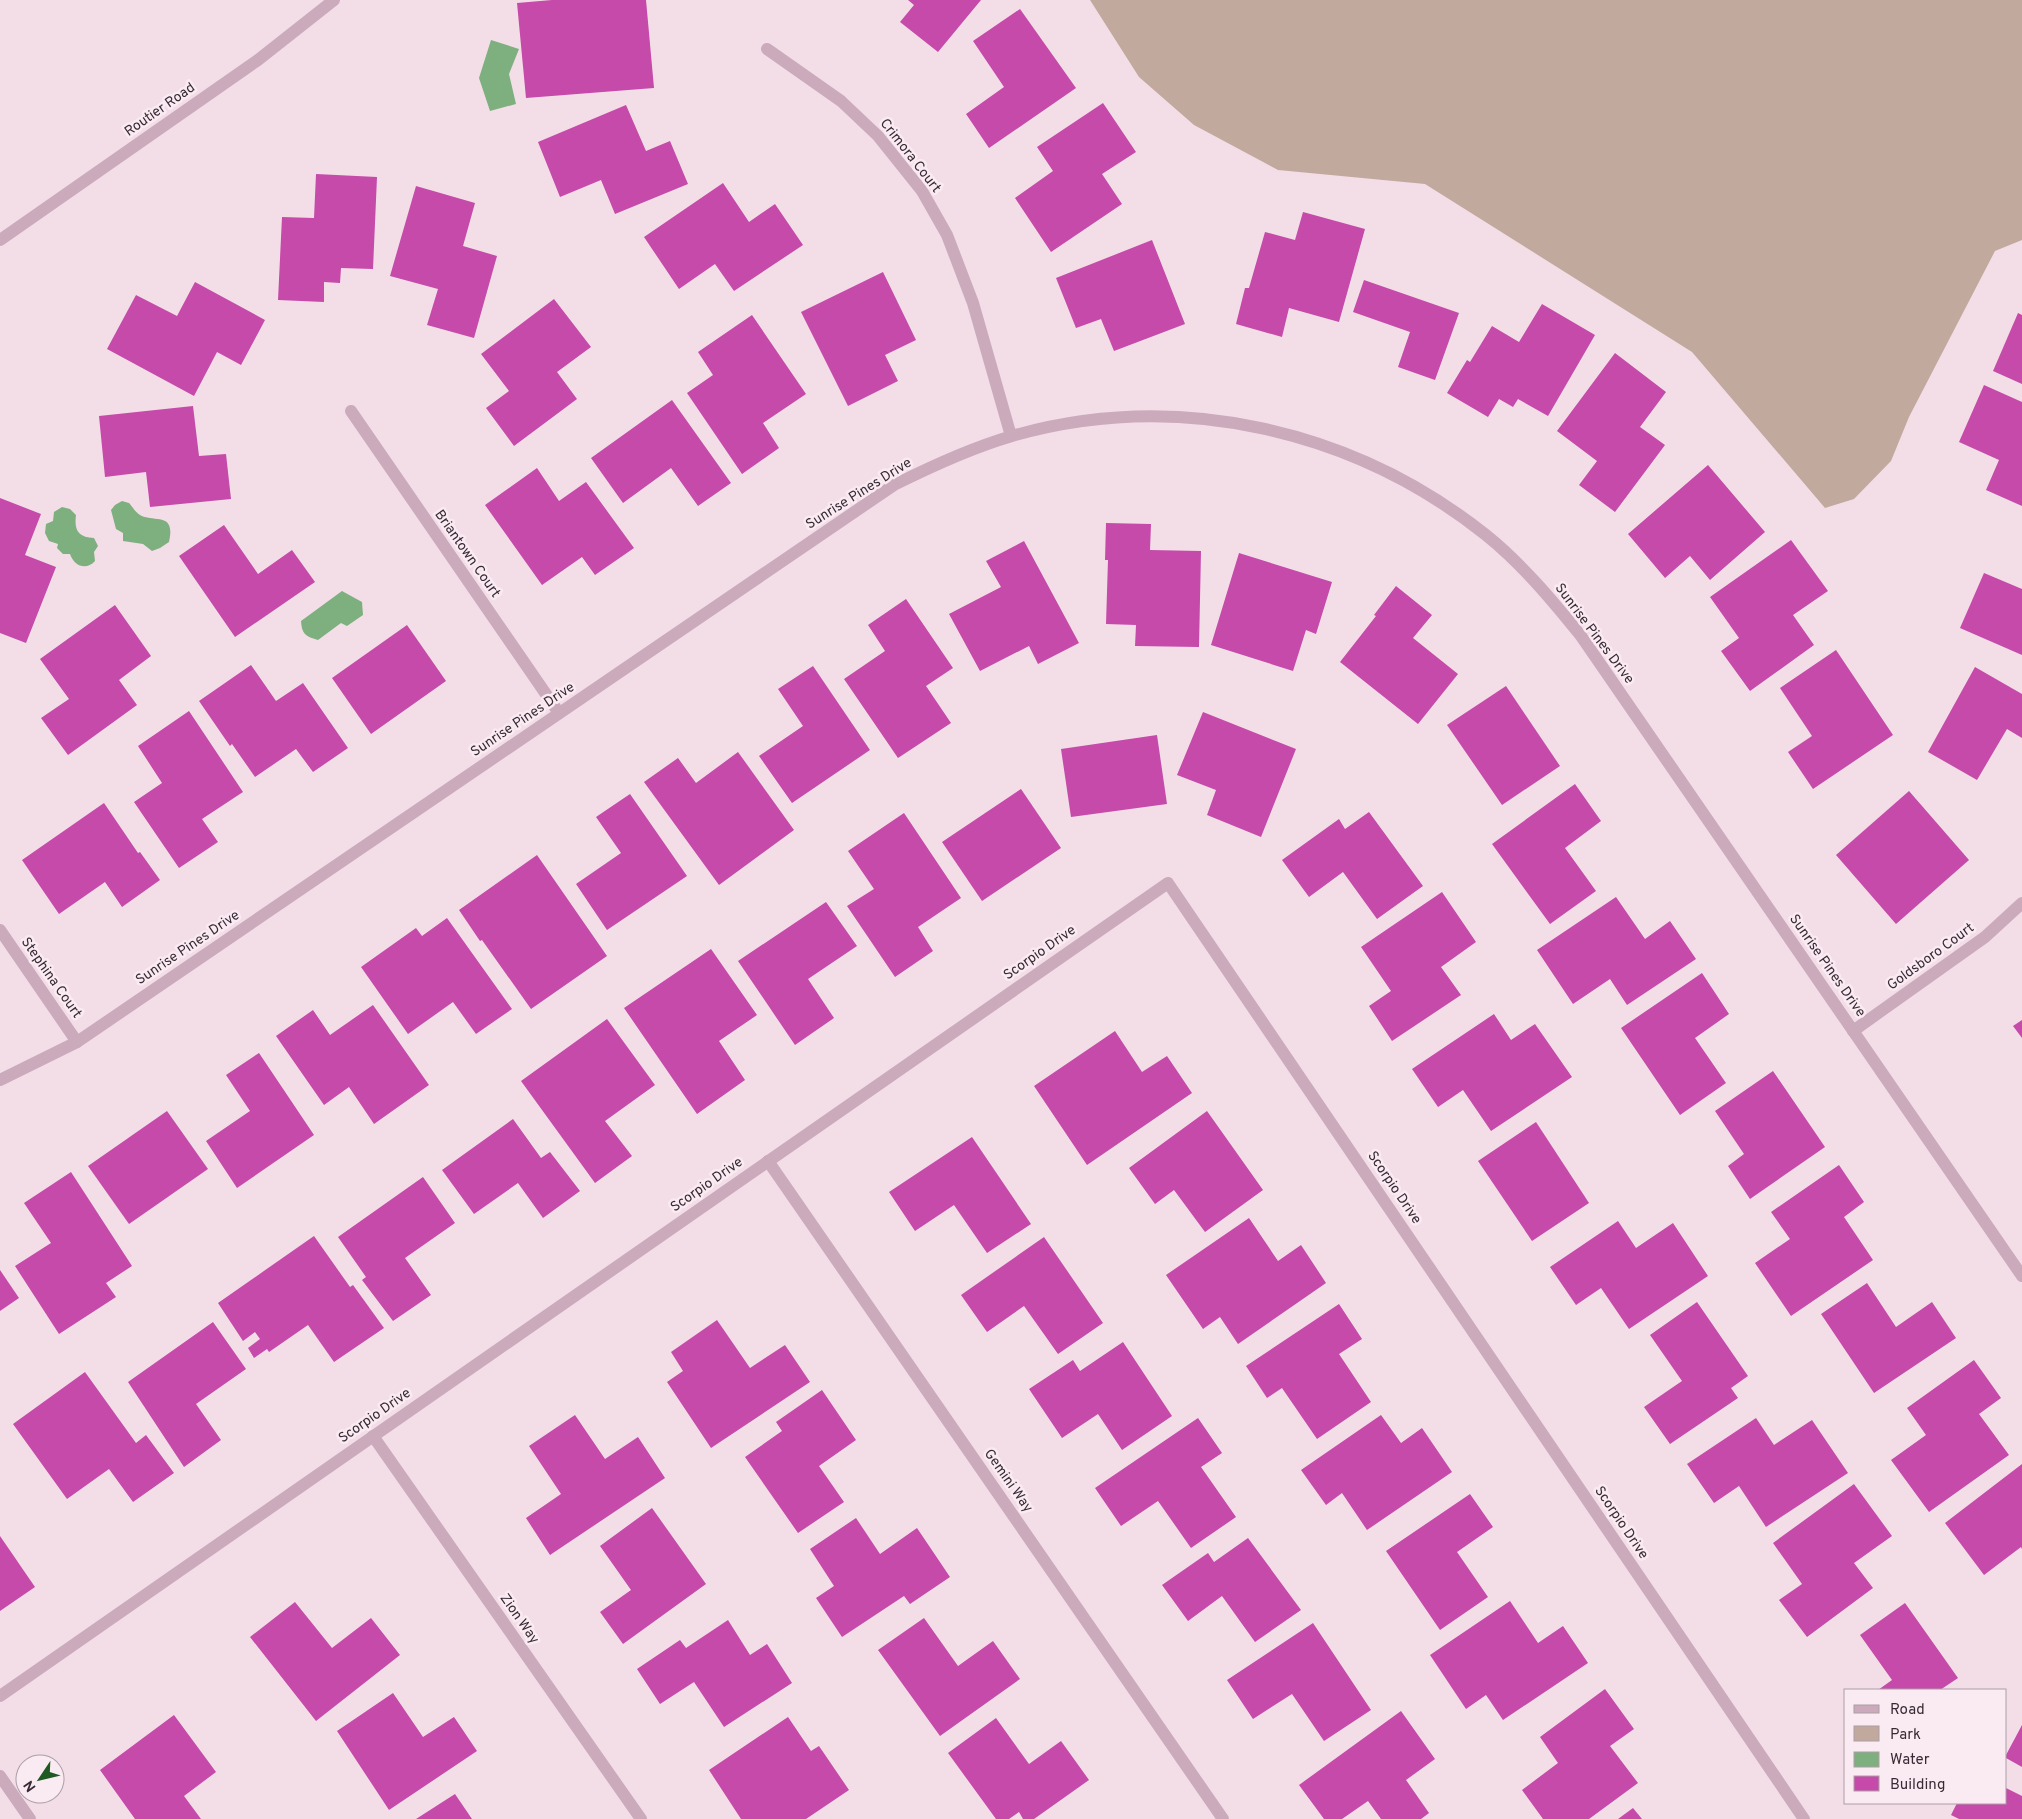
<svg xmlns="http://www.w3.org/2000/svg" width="2022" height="1819" font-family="Overpass,sans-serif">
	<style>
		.green { fill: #c2a99e }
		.water { fill: #7db07e }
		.building { fill: #c54aa9 }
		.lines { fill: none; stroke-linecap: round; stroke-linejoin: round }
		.minor { stroke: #cbaabc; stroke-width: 12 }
		.tertiary { stroke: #cbaabc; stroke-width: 12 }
		.labels { text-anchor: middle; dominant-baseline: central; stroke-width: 5; stroke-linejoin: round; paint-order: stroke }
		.street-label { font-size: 14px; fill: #382a34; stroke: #faebf2 }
	</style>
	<rect width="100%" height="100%" fill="#f3dee8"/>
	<path class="green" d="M1090 0H2022V240L1995 251 1909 417 1891 461 1854 499 1825 508 1692 352 1425 184 1278 170 1194 125 1139 77Z"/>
	<g class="water">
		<path d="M491 40 519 49 509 74 516 104 490 111 479 78Z"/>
		<path d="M122 501 129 503C132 506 135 512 140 515 154 523 176 511 169 542L160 548 152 551 143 544 123 541V533L116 529 111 510 115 505Z"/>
		<path d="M62 507 70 509 76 515C74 530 78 537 94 538L98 546 94 552 95 561C86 571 74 566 70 554H63L57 548 58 544 49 541 45 533 46 524 53 521 54 512Z"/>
		<path d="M342 591 362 602 363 615 347 626 341 623 318 640C305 636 302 634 301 621Z"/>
	</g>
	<g class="building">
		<path d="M552 0H646L654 88 526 98 517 3Z"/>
		<path d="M908 0H981L938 52 900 22 914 5Z"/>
		<path d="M1020 9 1076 88 989 148 966 114 1004 87 973 41Z"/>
		<path d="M1103 103 1136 152 1102 174 1122 204 1051 252 1015 198 1053 171 1037 147Z"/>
		<path d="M626 105 646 151 670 141 688 184 615 214 601 180 560 197 538 142Z"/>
		<path d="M316 174 377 177 373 269 341 268 340 283 324 282V302L278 300 282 217 314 218Z"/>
		<path d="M723 183 749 222 775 204 803 245 734 291 715 264 679 289 644 237Z"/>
		<path d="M416 186 475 203 463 246 497 256 474 338 427 325 438 289 390 276Z"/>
		<path d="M1303 212 1365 229 1339 322 1289 308 1282 337 1236 324 1245 288H1249L1265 232 1295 240Z"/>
		<path d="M1152 240 1185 324 1114 351 1101 319 1076 328 1056 278Z"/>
		<path d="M883 272 916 340 885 355 898 381 848 406 801 312Z"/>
		<path d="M1364 280 1459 313 1435 380 1398 367 1410 332 1353 312Z"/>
		<path d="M195 282 265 320 241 365 217 352 194 396 107 349 136 295 177 316Z"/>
		<path d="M554 299 591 347 557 372 577 399 514 446 486 408 509 391 481 354Z"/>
		<path d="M1542 304 1595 335 1548 416 1518 399 1513 407 1499 399 1488 417 1447 393 1467 360 1470 362 1492 326 1519 342Z"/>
		<path d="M2018 313 2022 315V384L1993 371Z"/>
		<path d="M752 315 806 394 763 423 779 448 742 474 687 393 713 375 698 352Z"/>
		<path d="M1615 353 1666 392 1640 427 1665 445 1615 512 1579 485 1597 461 1557 431Z"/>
		<path d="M1984 385 2022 402V506L1986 490 1999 460 1959 442Z"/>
		<path d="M672 400 731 483 698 506 671 468 623 503 591 458Z"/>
		<path d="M193 406 199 456 226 454 231 499 150 507 146 472 105 477 99 416Z"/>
		<path d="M1708 465 1765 532 1710 580 1690 556 1665 578 1628 534Z"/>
		<path d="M537 468 559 501 586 482 634 548 595 575 582 557 542 585 485 505Z"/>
		<path d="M0 498 41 514 25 555 56 567 26 643 0 633Z"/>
		<path d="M1106 523 1151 524 1150 550 1201 551 1199 647 1135 646 1136 625 1106 624 1108 560H1105Z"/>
		<path d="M224 525 258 574 292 550 315 582 235 637 179 556Z"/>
		<path d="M1791 540 1828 591 1793 615 1814 645 1750 691 1721 651 1739 638 1710 597Z"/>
		<path d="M1024 541 1079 643 1038 664 1029 646 980 671 949 614 1001 587 986 561Z"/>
		<path d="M1239 553 1332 582 1316 634 1306 630 1293 671 1211 645Z"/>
		<path d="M1984 573 2022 589V655L1960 628Z"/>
		<path d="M1396 586 1432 615 1413 638 1458 674 1418 724 1340 662 1376 616 1374 615Z"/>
		<path d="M906 599 953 668 926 686 951 723 898 758 844 679 885 651 868 625Z"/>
		<path d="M115 605 151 656 119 680 137 705 68 755 41 718 69 699 40 659Z"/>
		<path d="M407 625 446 681 371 734 332 678Z"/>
		<path d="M1836 650 1893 735 1813 789 1788 752 1812 736 1780 688Z"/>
		<path d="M251 665 276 701 303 683 348 748 313 772 296 749 255 777 232 744 230 746 199 701Z"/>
		<path d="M813 666 870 750 792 803 759 756 803 726 778 689Z"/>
		<path d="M1975 667 2022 694V738L2007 729 1977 780 1928 752Z"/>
		<path d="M1506 686 1560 766 1502 805 1447 725Z"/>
		<path d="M189 711 243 792 202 819 218 842 179 868 134 802 162 783 138 746Z"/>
		<path d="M1203 712 1296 749 1261 837 1207 815 1216 790 1177 775Z"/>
		<path d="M1157 735 1167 804 1071 817 1061 749Z"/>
		<path d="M738 752 794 830 719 885 644 782 678 758 696 783Z"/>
		<path d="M1575 784 1601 821 1565 848 1596 891 1550 924 1492 844Z"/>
		<path d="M1021 789 1061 848 982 901 942 842Z"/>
		<path d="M1909 791 1969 860 1896 924 1836 855Z"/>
		<path d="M630 794 687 876 607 930 576 884 621 853 596 817Z"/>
		<path d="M104 803 138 853 140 852 160 880 122 907 105 882 59 914 22 860Z"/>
		<path d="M1369 812 1423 886 1377 919 1343 872 1309 897 1282 860 1339 819 1345 829Z"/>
		<path d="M904 813 961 898 918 927 933 951 895 977 847 906 874 889 848 851Z"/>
		<path d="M537 855 607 956 531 1009 482 940 480 941 459 910Z"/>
		<path d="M1442 892 1476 942 1441 967 1461 995 1392 1041 1369 1006 1391 991 1361 947Z"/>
		<path d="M1616 897 1645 939 1670 921 1696 959 1627 1005 1610 979 1573 1004 1537 950Z"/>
		<path d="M826 902 857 946 808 979 834 1018 795 1045 738 961Z"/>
		<path d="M447 918 512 1009 476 1034 453 1002 408 1034 361 967 416 928 422 936Z"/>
		<path d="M711 949 757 1015 719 1041 745 1080 697 1114 624 1008Z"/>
		<path d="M1702 973 1729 1014 1695 1038 1726 1083 1680 1115 1621 1028Z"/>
		<path d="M373 1005 429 1085 374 1124 349 1087 324 1105 276 1036 313 1010 330 1035Z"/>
		<path d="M1494 1014 1511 1040 1535 1024 1572 1077 1491 1131 1463 1090 1438 1107 1412 1069Z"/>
		<path d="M607 1019 655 1085 605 1121 632 1156 595 1183 521 1081Z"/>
		<path d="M2022 1020V1038L2013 1026Z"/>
		<path d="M1115 1031 1142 1072 1167 1056 1192 1093 1087 1165 1034 1086Z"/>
		<path d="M259 1053 314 1135 237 1188 206 1141 250 1111 226 1075Z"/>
		<path d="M1773 1071 1825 1147 1750 1199 1728 1166 1744 1154 1715 1111Z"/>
		<path d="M167 1111 208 1169 129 1224 88 1166Z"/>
		<path d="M1207 1111 1263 1190 1205 1232 1174 1190 1155 1204 1129 1168Z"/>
		<path d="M513 1119 541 1158 550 1152 580 1191 543 1218 518 1183 474 1214 442 1170Z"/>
		<path d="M1536 1122 1589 1203 1532 1241 1478 1161Z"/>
		<path d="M972 1137 1031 1224 987 1253 954 1205 915 1231 889 1192Z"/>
		<path d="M1839 1165 1864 1202 1844 1217 1873 1260 1791 1316 1755 1263 1790 1239 1771 1212Z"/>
		<path d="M71 1172 132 1266 106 1283 116 1297 59 1334 15 1266 51 1243 24 1203Z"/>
		<path d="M423 1177 455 1223 405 1258 431 1295 393 1321 362 1280 366 1277 338 1237Z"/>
		<path d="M1249 1218 1278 1261 1301 1245 1326 1283 1238 1344 1220 1317 1203 1329 1166 1275Z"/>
		<path d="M1618 1221 1636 1248 1673 1223 1708 1276 1629 1329 1601 1288 1576 1305 1550 1267Z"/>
		<path d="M314 1236 350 1287 353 1285 384 1328 334 1362 308 1325 269 1352 267 1349 254 1358 248 1348 260 1339 255 1332 243 1341 218 1303Z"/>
		<path d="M1044 1237 1103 1323 1058 1354 1024 1306 987 1332 961 1295Z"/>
		<path d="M0 1270 19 1298 0 1311Z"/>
		<path d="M1867 1283 1896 1327 1932 1302 1956 1338 1874 1393 1821 1314Z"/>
		<path d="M1697 1302 1748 1376 1731 1388 1738 1398 1670 1444 1644 1407 1682 1381 1650 1335Z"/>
		<path d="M1339 1304 1362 1339 1339 1354 1371 1402 1317 1439 1282 1388 1267 1398 1246 1366Z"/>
		<path d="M717 1320 750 1368 785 1345 810 1382 711 1448 667 1382 683 1371 671 1352Z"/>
		<path d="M213 1322 246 1369 196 1404 221 1440 184 1467 128 1382Z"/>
		<path d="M1123 1342 1172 1416 1122 1450 1098 1414 1062 1438 1029 1389 1073 1360 1080 1371Z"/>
		<path d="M1974 1360 2001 1398 1979 1414 2009 1455 1929 1512 1891 1460 1926 1435 1907 1408Z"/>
		<path d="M85 1372 136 1443 146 1435 174 1473 133 1502 109 1469 67 1499 13 1424Z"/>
		<path d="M822 1390 856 1440 819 1466 844 1502 798 1533 745 1457 782 1431 776 1422Z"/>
		<path d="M575 1415 605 1459 638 1437 665 1478 550 1555 526 1518 561 1494 529 1446Z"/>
		<path d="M1381 1415 1401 1443 1422 1428 1452 1472 1367 1530 1342 1493 1326 1505 1301 1470Z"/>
		<path d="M1198 1418 1222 1453 1201 1467 1236 1517 1191 1548 1158 1501 1121 1526 1095 1488Z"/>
		<path d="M1756 1418 1774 1445 1812 1420 1848 1473 1766 1527 1739 1486 1714 1503 1687 1464Z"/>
		<path d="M2022 1464V1549L2021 1547 1984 1575 1945 1523Z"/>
		<path d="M1854 1484 1892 1536 1854 1563 1873 1588 1807 1637 1779 1600 1802 1584 1773 1543Z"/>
		<path d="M1470 1494 1493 1527 1457 1552 1488 1597 1440 1630 1386 1551Z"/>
		<path d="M652 1508 706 1584 623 1644 600 1612 631 1590 600 1546Z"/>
		<path d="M856 1518 880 1554 917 1528 950 1577 910 1604 904 1596 842 1637 816 1598 834 1586 810 1549Z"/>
		<path d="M0 1536 35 1587 0 1611Z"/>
		<path d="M1248 1538 1301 1610 1255 1642 1222 1596 1188 1621 1162 1585 1208 1553 1214 1562Z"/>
		<path d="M1510 1601 1538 1643 1563 1626 1588 1663 1503 1720 1486 1695 1466 1709 1430 1655Z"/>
		<path d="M295 1602 332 1648 371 1618 400 1655 316 1721 250 1637Z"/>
		<path d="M1905 1603 1958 1678 1940 1690H1878L1892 1680 1860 1635Z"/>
		<path d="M924 1618 958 1666 993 1641 1020 1679 940 1736 878 1650Z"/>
		<path d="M728 1620 750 1655 767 1644 792 1683 724 1727 694 1682 660 1704 637 1669 680 1640 686 1648Z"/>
		<path d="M1313 1623 1371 1710 1324 1741 1292 1694 1253 1719 1227 1680Z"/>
		<path d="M1605 1689 1634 1729 1610 1746 1638 1783 1589 1819H1543L1522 1790 1558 1763 1540 1737Z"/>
		<path d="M393 1693 423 1737 454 1717 477 1751 389 1810 337 1731Z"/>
		<path d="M1401 1711 1435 1759 1406 1780 1429 1813 1421 1819H1381L1368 1801 1342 1819H1324L1299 1785Z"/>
		<path d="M174 1715 216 1772 184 1796 201 1819H135L100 1770Z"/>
		<path d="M788 1717 811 1751 819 1746 849 1790 806 1819H741L709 1770Z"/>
		<path d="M996 1718 1029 1764 1061 1741 1089 1780 1034 1819H1023L1019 1812 1009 1819H996L948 1753Z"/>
		<path d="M2022 1725V1767L2006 1758V1755Z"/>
		<path d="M2006 1788 2022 1796V1819H1959L1951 1815 1957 1803H2006Z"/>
		<path d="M455 1794 472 1819H416Z"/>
		<path d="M1633 1808 1642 1819H1618Z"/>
	</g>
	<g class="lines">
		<g class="minor">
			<path d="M767 49 841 101 878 136 922 191 947 235 973 303 1011 436"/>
			<path d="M351 411 559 713"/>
			<path d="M0 930 77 1042"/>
			<path d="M1853 1031 1985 937 2022 903"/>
			<path d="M0 1080 77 1042 894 485C932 466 971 448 1012 436 1177 389 1353 429 1486 535 1522 564 1552 600 1581 636L2022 1276"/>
			<path d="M768 1161 1223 1819"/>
			<path d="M373 1436 641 1819"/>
			<path d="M0 1696 1168 883 1804 1819"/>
		</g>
		<g class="tertiary">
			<path d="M0 240 258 60 334 0"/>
			<path d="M0 1776 30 1819"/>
		</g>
	</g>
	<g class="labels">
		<g class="street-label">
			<text transform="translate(160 110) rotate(-35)">Routier Road</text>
			<text transform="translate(910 156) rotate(52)">Crimora Court</text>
			<text transform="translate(859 494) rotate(-32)">Sunrise Pines Drive</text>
			<text transform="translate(467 554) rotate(55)">Briantown Court</text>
			<text transform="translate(1594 634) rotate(53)">Sunrise Pines Drive</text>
			<text transform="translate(523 720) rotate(-34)">Sunrise Pines Drive</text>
			<text transform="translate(188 948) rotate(-34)">Sunrise Pines Drive</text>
			<text transform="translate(1040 953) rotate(-35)">Scorpio Drive</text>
			<text transform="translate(1931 957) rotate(-36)">Goldsboro Court</text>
			<text transform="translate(1827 966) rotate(55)">Sunrise Pines Drive</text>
			<text transform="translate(51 978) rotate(55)">Stephina Court</text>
			<text transform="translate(707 1185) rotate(-35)">Scorpio Drive</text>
			<text transform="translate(1394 1188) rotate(56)">Scorpio Drive</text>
			<text transform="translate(375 1416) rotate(-35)">Scorpio Drive</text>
			<text transform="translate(1008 1481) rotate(55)">Gemini Way</text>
			<text transform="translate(1621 1523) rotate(56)">Scorpio Drive</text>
			<text transform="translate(519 1619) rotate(55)">Zion Way</text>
		</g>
	</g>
	<rect x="1844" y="1689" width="162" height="115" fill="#faebf2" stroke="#ac9ea6"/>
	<rect x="1854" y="1705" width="25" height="8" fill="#cbaabc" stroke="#ac9ea6"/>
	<text x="1890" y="1714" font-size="15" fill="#382a34">Road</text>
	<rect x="1854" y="1726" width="25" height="15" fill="#c2a99e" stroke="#ac9ea6"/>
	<text x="1890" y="1739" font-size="15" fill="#382a34">Park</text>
	<rect x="1854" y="1752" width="25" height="15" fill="#7db07e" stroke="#ac9ea6"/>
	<text x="1890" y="1764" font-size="15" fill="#382a34">Water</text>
	<rect x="1854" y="1776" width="25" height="15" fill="#c54aa9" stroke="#ac9ea6"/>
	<text x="1890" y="1789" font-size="15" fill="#382a34">Building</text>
	<g transform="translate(40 1779) rotate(235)"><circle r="24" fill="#faebf2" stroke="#ac9ea6"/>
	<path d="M0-4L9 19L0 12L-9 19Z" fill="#1f5a22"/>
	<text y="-8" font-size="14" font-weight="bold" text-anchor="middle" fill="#382a34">N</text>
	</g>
</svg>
